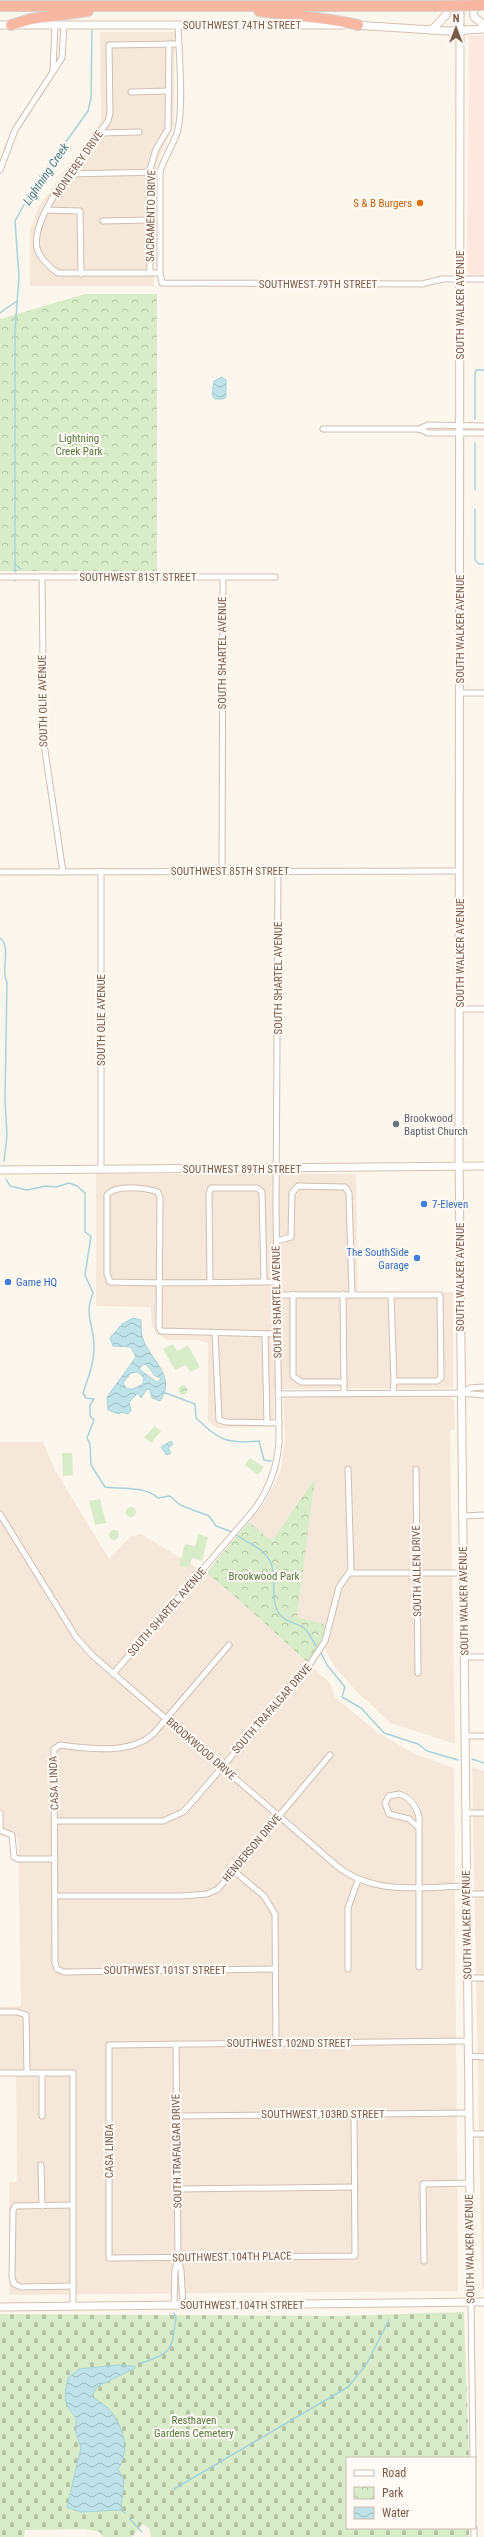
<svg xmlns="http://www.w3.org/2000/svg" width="484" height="2537" font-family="'Roboto Condensed',sans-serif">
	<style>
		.residential { fill: #f5e8da }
		.commercial { fill: #fde8e0 }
		.grass { fill: #d8ecc9 }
		.cemetery { fill: url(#cemetery-stones) }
		.park { fill: url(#park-crowns) }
		.water { fill: url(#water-waves); stroke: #a5d3da; fill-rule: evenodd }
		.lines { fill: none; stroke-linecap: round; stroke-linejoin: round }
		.stream { stroke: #a5d3da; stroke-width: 1.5 }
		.minor-casing { stroke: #d1beb0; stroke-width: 7 }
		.secondary-casing { stroke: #d6c0b0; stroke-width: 9 }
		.motorway-casing { stroke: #dad1cd; stroke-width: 12 }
		.minor { stroke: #fff; stroke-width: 5 }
		.secondary { stroke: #fff; stroke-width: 7 }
		.motorway { stroke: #f7b7a3; stroke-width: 10 }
		.motorway-bridge-casing { stroke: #dad1cd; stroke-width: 12; stroke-linecap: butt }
		.motorway-bridge { stroke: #f7b7a3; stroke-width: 10 }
		.food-dot { fill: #e8710a; stroke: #fffaf3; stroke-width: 1.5 }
		.worship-dot { fill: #6b7280; stroke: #fffaf3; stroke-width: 1.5 }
		.shop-dot { fill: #3f7fe0; stroke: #fffaf3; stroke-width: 1.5 }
		.labels { text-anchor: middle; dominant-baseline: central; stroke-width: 4; stroke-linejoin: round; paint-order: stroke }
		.street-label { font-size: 11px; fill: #7a5c4d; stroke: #fffaf3 }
		.food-label { font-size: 11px; fill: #c56008; stroke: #fffaf3; text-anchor: end }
		.park-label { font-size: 11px; fill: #537a41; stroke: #fffaf3 }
		.worship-label { font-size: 11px; fill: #5b616d; stroke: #fffaf3; text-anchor: start }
		.shop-label { font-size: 11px; fill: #366cbe; stroke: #fffaf3; text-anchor: start }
		.water-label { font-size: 12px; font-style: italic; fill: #437c86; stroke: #fffaf3 }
	</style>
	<defs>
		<pattern id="cemetery-stones" width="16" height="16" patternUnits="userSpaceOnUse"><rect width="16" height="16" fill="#d8ecc9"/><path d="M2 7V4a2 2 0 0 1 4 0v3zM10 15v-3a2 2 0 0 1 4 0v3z" fill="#b4c2a5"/></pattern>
		<pattern id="park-crowns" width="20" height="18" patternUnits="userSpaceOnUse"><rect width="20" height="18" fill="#d8ecc9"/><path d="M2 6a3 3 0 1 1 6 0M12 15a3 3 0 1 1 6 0" fill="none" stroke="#b4c2a5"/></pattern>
		<pattern id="water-waves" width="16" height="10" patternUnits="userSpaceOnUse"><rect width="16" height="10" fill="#bfe3e8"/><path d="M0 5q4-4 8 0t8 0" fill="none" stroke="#a0bbbe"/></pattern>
	</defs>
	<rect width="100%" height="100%" fill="#fdf6ec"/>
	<g class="residential">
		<path d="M100 32H175L174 125 158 160 154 177V286H30V230L39 206 101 121Z"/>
		<path d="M96 1174H356L358 1292H453V1388L274 1389V1427L216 1428 208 1421V1343L198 1340H168L157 1334 152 1326 151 1307 96 1306Z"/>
		<path d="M286 1396 449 1397 454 1400 455 1430H450L455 1744 391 1723 357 1692 334 1666 322 1643 297 1617 314 1479 272 1541 249 1522 263 1505 280 1473 285 1441 283 1403Z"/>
		<path d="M0 1442H43L55 1470 109 1559 130 1537 141 1534 206 1573 229 1591 330 1683 335 1697 377 1732 415 1754 454 1768 458 2291 9 2295V2182H17L16 2076H0V2007L21 2006 18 1837 0 1836Z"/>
		<path d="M472 1767 484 1771V2290H482Z"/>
	</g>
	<path class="commercial" d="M484 35V275L471 274 467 272 469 36Z"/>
	<g class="grass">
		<path d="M173 1344 177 1351 188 1345 200 1367 190 1372 186 1365 175 1370 163 1349Z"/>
		<path d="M155 1426 161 1431 151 1443 144 1437Z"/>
		<path d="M62 1453H72L73 1475 63 1476Z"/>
		<path d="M250 1458 264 1467 258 1475 245 1465Z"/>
		<path d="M100 1499 106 1523 95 1525 89 1501Z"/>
		<circle cx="131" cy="1512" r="5"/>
		<path d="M198 1534 208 1537 202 1561 192 1558 189 1568 179 1566 185 1544 195 1546Z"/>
	</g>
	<path class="cemetery" d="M464 2312 469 2458H347V2528H469V2537H151L149 2528 142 2524 132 2537H103L100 2532 84 2529 25 2530 24 2537H0V2314L338 2316Z"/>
	<g class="park">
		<path d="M85 294H157V571H0V319Z"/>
		<circle cx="183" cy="1390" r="4.5"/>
		<path d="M315 1478 297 1617 327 1625 322 1643 308 1663 229 1591 206 1573 249 1522 272 1541Z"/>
		<circle cx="114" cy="1535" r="5"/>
	</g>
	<g class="water">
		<path d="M222 377 226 380V397L223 399H215L212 395 214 381Z"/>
		<path d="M133 1318 141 1320C141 1325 141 1331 142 1336 148 1359 178 1375 160 1401L152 1398 150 1390 147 1389 141 1398 138 1393 129 1402 131 1411 128 1414 121 1412 119 1414 108 1410 107 1397 136 1357 131 1347 113 1346 110 1338 122 1324ZM143 1364 147 1365 155 1376 161 1378 158 1383 139 1369ZM138 1372 144 1378 143 1384 133 1389H127L123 1383 131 1373Z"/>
		<path d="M171 1441 173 1444 168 1448 171 1453 167 1455 161 1447Z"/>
		<path d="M118 2365 135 2366V2368L97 2387 92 2396C97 2401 104 2404 109 2409 123 2426 131 2450 118 2469L124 2480 121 2510 81 2512 67 2507 81 2448 76 2433V2418C63 2403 64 2397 68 2378L79 2369Z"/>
	</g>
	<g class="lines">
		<g class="stream">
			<path d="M0 313 17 301"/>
			<path d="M475 419V374L476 370H484"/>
			<path d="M475 490V443"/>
			<path d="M475 509V560L479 564H484"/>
			<path d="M15 564 21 569"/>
			<path d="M15 572V330L19 277 15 221 35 185 88 111 91 98 92 30"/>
			<path d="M15 581V580"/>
			<path d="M0 938C12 947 0 970 7 982L5 1099 7 1136 4 1161"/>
			<path d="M6 1179 10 1186 27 1190 46 1186 56 1187 69 1183 77 1186 85 1193V1232L91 1236 85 1275 93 1293C84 1315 93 1323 94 1344 95 1361 88 1378 83 1393L86 1398 94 1399 90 1405V1416L94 1420 87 1438 90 1444 91 1465 105 1487C121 1489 145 1486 158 1498L170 1496 180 1505 209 1516 216 1526 232 1532"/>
			<path d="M163 1392 195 1404 196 1418C222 1442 225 1443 259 1441L264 1460 271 1461"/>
			<path d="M235 1534C244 1541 256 1545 264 1553 281 1569 268 1594 278 1612 283 1621 296 1623 304 1628 311 1634 312 1642 318 1648"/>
			<path d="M320 1651 327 1665 345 1687 342 1697 361 1708 384 1733 418 1744 427 1751 458 1760"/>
			<path d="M472 1759 484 1763"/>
			<path d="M142 2363C174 2352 171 2350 176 2318L174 2313"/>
			<path d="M174 2489 348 2387 366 2365 389 2320"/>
			<path d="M121 2510 125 2513"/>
			<path d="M130 2519 142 2532"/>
		</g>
		<defs>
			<g id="minor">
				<path d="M178 25C179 52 184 109 177 133 172 147 164 158 160 172V273L162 283 422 284 442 279H484"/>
				<path d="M53 70 55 25"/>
				<path d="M131 92 169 91"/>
				<path d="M99 133 139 132"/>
				<path d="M0 170 15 130 62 58 64 25"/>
				<path d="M68 174 160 172"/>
				<path d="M46 210 80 211 81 274"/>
				<path d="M103 221 150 220"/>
				<path d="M150 273 149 173 156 149 168 129 169 44"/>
				<path d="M160 273H58C50 268 39 257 37 248 30 214 88 149 108 121L110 113 109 45 178 44"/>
				<path d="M323 429H419L428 433H484"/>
				<path d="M419 429 428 425 484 426"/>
				<path d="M0 577H275"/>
				<path d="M42 577 44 744 63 872"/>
				<path d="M460 693H484"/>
				<path d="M222 871 223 578"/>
				<path d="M0 872 460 871"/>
				<path d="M460 1009H484"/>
				<path d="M101 1169V871"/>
				<path d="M277 1241 291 1237 292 1193 298 1186 345 1187 349 1193 352 1294"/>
				<path d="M210 1282 209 1193 211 1188H257L262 1192 264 1282"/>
				<path d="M277 1282C222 1282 165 1284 110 1282L107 1274V1195C116 1184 146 1188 158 1192L160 1197 159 1327 161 1331 278 1334"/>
				<path d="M293 1294V1376L301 1382H344"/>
				<path d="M343 1294 344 1394"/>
				<path d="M277 1295H440L441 1378 437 1381H394"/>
				<path d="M391 1295 394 1381 393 1393"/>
				<path d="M215 1333 219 1420 226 1422 279 1423"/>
				<path d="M265 1334 267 1423"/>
				<path d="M461 1393 470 1388 484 1387"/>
				<path d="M278 1394 461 1393 484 1395"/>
				<path d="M416 1469 418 1673"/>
				<path d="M0 1514 76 1637 93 1656 337 1866C375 1896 421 1887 466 1886"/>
				<path d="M463 1516 484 1515"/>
				<path d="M350 1573H463"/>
				<path d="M229 1645 154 1733C132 1755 89 1749 60 1745L54 1749 55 1963 57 1969 64 1972 275 1969"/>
				<path d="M464 1657H484"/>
				<path d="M113 1674 253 1511C269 1490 277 1469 279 1442L276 1206 278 871"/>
				<path d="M465 1736H484"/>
				<path d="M0 1813V1827"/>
				<path d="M466 1813H484"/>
				<path d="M55 1821H163L183 1812 194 1800 308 1667 325 1641 339 1587 351 1570 348 1469"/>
				<path d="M418 1827 409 1819 389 1814 385 1803 389 1796 399 1794C409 1797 416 1806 419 1817V1967"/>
				<path d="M0 1830 12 1835 14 1857 18 1859H55"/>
				<path d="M234 1871 264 1896 275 1914 276 2043"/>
				<path d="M466 1894H484"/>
				<path d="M55 1896H182L207 1894 218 1889 330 1755"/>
				<path d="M348 1969V1908L358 1880"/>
				<path d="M468 1978H484"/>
				<path d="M0 2012H17L26 2015 27 2073"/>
				<path d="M468 2056 484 2057"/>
				<path d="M0 2073H73V2306"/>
				<path d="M42 2073V2116"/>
				<path d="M354 2114 355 2256 109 2258V2045L468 2041"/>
				<path d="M176 2116 469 2113"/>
				<path d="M469 2134H484"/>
				<path d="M41 2165 42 2206"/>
				<path d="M178 2189 355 2187"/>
				<path d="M72 2205 15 2206 13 2210 12 2277 14 2284 21 2287 73 2286"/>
				<path d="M178 2259 181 2270 183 2305"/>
				<path d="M424 2261 423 2184 470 2183"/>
				<path d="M471 2302 473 2458"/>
				<path d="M174 2305 175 2270 178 2258 176 2044"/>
				<path d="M474 2528V2537"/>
			</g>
			<g id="secondary">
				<path d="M460 0 459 1157 471 2302"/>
				<path d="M473 0 474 17 484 25"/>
				<path d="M0 25H342"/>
				<path d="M354 25 448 31 484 29"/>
				<path d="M432 30 446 15 447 0"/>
				<path d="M0 1170 484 1166"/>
				<path d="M0 2307 484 2302"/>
			</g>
			<g id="motorway">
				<path d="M0 6H438"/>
				<path d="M259 11C292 16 326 17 358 25"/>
				<path d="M11 25 31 19 88 11"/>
			</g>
		</defs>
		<use href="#minor" class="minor-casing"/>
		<use href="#secondary" class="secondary-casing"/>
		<use href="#motorway" class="motorway-casing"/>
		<use href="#minor" class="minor"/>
		<use href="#secondary" class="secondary"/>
		<use href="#motorway" class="motorway"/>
		<defs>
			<path id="motorway-bridge" d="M438 6 483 5"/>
		</defs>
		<use href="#motorway-bridge" class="motorway-bridge-casing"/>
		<use href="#motorway-bridge" class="motorway-bridge"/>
	</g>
	<circle class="food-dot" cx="420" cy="203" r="4"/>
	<circle class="worship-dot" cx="396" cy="1124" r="4"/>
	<g class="shop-dot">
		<circle cx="424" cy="1204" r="4"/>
		<circle cx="417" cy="1258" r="4"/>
		<circle cx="8" cy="1282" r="4"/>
	</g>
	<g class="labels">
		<g class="street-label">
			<text x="242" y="25">SOUTHWEST 74TH STREET</text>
			<text transform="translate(78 164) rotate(-55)">MONTEREY DRIVE</text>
			<text transform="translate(151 216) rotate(-89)">SACRAMENTO DRIVE</text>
			<text x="318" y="284">SOUTHWEST 79TH STREET</text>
			<text transform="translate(460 305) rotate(-90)">SOUTH WALKER AVENUE</text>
			<text x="138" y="577">SOUTHWEST 81ST STREET</text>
			<text transform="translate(460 629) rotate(-90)">SOUTH WALKER AVENUE</text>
			<text transform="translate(222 653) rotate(-90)">SOUTH SHARTEL AVENUE</text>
			<text transform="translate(43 701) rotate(-91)">SOUTH OLIE AVENUE</text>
			<text x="230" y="871">SOUTHWEST 85TH STREET</text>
			<text transform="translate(460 953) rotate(-90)">SOUTH WALKER AVENUE</text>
			<text transform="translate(278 978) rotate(-90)">SOUTH SHARTEL AVENUE</text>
			<text transform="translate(101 1020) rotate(-90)">SOUTH OLIE AVENUE</text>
			<text x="242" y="1169">SOUTHWEST 89TH STREET</text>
			<text transform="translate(460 1277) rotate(-90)">SOUTH WALKER AVENUE</text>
			<text transform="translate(277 1302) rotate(-91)">SOUTH SHARTEL AVENUE</text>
			<text transform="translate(417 1571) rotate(-91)">SOUTH ALLEN DRIVE</text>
			<text transform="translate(464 1601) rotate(-91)">SOUTH WALKER AVENUE</text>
			<text transform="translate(167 1612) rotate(-49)">SOUTH SHARTEL AVENUE</text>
			<text transform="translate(272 1709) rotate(-49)">SOUTH TRAFALGAR DRIVE</text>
			<text transform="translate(201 1749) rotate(41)">BROOKWOOD DRIVE</text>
			<text transform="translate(54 1783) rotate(-92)">CASA LINDA</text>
			<text transform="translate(252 1848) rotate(-50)">HENDERSON DRIVE</text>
			<text transform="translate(467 1925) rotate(-91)">SOUTH WALKER AVENUE</text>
			<text x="165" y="1970">SOUTHWEST 101ST STREET</text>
			<text x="289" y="2043">SOUTHWEST 102ND STREET</text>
			<text x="323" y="2114">SOUTHWEST 103RD STREET</text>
			<text transform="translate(109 2151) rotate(-90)">CASA LINDA</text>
			<text transform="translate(177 2151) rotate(-91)">SOUTH TRAFALGAR DRIVE</text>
			<text transform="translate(470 2249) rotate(-91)">SOUTH WALKER AVENUE</text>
			<text transform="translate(232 2257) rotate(-1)">SOUTHWEST 104TH PLACE</text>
			<text x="242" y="2305">SOUTHWEST 104TH STREET</text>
		</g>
		<g class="food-label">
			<text x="412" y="203">S &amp; B Burgers</text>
		</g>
		<g class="park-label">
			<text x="79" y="438">Lightning<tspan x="79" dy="13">Creek Park</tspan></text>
			<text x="264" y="1576">Brookwood Park</text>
			<text x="194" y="2420">Resthaven<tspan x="194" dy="13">Gardens Cemetery</tspan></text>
		</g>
		<g class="worship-label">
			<text x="404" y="1118">Brookwood<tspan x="404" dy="13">Baptist Church</tspan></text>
		</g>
		<g class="shop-label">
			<text x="432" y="1204">7-Eleven</text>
			<text x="409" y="1252" text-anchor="end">The SouthSide<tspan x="409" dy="13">Garage</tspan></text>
			<text x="16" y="1282">Game HQ</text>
		</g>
		<g class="water-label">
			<text transform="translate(46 174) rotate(-56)">Lightning Creek</text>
		</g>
	</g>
	<rect x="346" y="2457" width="130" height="72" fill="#fffaf3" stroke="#cabbb1"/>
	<rect x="354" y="2470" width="20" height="6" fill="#ffffff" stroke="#cabbb1"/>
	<text x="382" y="2477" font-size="12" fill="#7a5c4d">Road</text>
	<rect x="354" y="2487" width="20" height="12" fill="url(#park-crowns)" stroke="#cabbb1"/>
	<text x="382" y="2497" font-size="12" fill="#7a5c4d">Park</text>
	<rect x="354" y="2507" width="20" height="12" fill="url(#water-waves)" stroke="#cabbb1"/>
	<text x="382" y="2517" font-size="12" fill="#7a5c4d">Water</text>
	<g transform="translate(456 28)" stroke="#fffaf3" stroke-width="3" paint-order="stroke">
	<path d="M0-3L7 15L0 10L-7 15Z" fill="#7a5c4d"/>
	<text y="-6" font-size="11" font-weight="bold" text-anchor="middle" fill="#7a5c4d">N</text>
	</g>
</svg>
